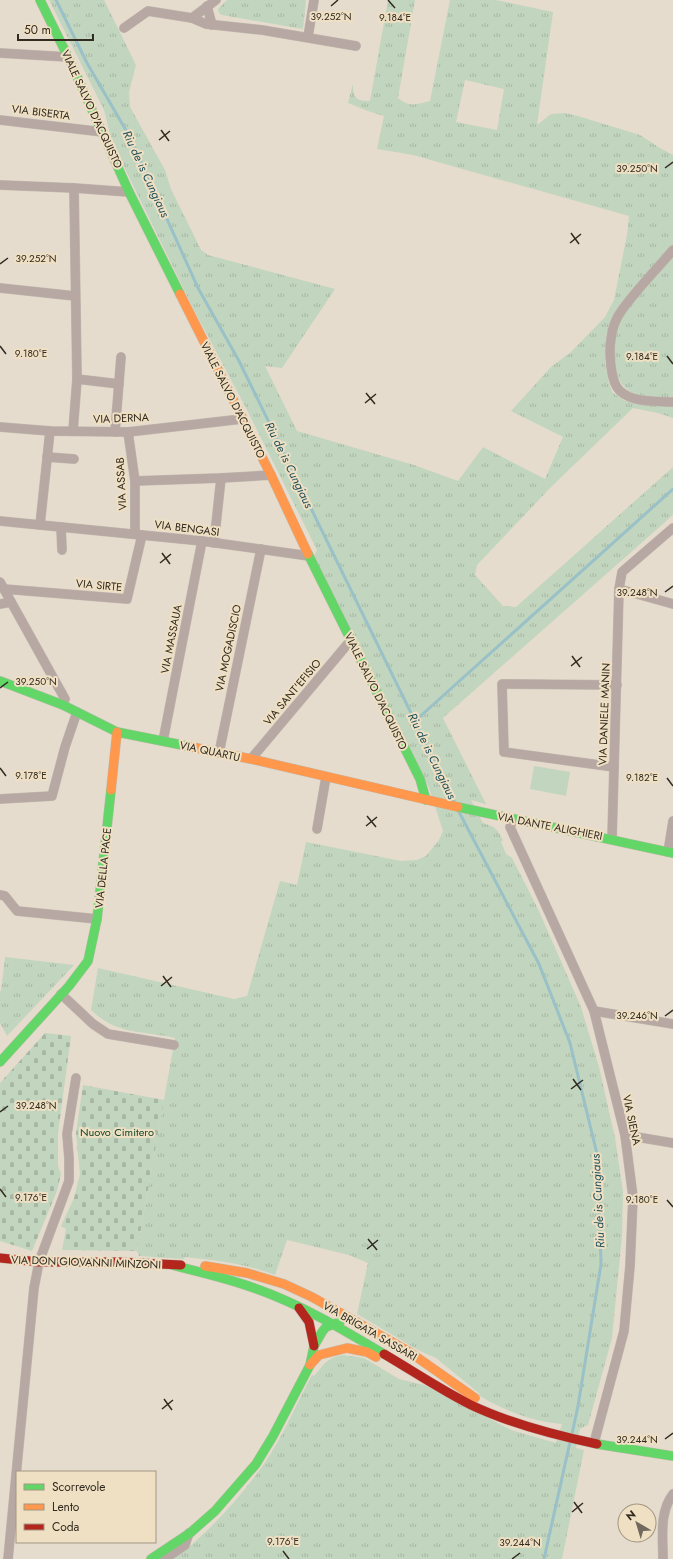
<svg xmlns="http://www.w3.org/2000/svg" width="673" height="1559" font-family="Jost,sans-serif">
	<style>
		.grass { fill: url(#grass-tufts); fill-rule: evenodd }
		.cemetery { fill: url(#cemetery-stones) }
		.pitch { fill: #c2d5be }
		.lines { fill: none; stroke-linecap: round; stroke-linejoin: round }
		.stream { stroke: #99c1c7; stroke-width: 3 }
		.street-casing { stroke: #c3bbb0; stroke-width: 10 }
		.fast-casing { stroke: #c3bbb0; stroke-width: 10 }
		.slow-casing { stroke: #c3bbb0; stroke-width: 10 }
		.jam-casing { stroke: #c3bbb0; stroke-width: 10 }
		.street { stroke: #b7a8a3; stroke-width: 9 }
		.fast { stroke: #63d668; stroke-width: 9 }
		.slow { stroke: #ff974d; stroke-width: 9 }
		.jam { stroke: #b3261e; stroke-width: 9 }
		.ticks { fill: none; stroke: #312b20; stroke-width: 1.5 }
		.labels { text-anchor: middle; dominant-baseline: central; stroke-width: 4; stroke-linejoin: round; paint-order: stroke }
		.street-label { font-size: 11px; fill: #312b20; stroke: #efdfc3 }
		.park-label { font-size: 11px; fill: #104526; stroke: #efdfc3 }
		.water-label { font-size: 12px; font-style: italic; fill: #1c515c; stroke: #efdfc3 }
		.ticks-label { font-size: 10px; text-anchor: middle; fill: #312b20; stroke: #efdfc3; stroke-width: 4; stroke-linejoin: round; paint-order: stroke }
	</style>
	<defs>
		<pattern id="grass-tufts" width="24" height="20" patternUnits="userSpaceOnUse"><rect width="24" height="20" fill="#c2d5be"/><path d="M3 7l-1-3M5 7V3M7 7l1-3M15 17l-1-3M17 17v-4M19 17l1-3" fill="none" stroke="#a7b7a3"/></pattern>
		<pattern id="cemetery-stones" width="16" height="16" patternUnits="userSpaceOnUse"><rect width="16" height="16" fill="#c2d5be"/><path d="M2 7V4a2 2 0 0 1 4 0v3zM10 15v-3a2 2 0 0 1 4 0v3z" fill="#a7b7a3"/></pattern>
	</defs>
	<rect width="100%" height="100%" fill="#e5dccd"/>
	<g class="grass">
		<path d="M49 0H104L136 65 129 92 130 107 165 170 171 189 201 250 208 255 335 289 282 368 265 366 297 431 414 465 458 481 483 447 545 479 563 437 511 411 552 366 570 353 605 317 614 300 627 235 629 216 413 155 377 149 384 116 368 111 348 103 353 84C353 98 356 101 370 101L388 0H415L398 98C410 108 417 104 430 101L450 0H496L553 12 537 125 551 114 565 113 578 116 640 135 660 148 673 155V247L617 310 610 323 606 336 605 363 609 384 613 393 625 401 673 405V418L658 413 633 408 551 487 477 565 475 575 503 606 516 607 673 467V515L443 718 486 804 471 800 483 823C496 827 497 829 503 840L501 842 506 854 512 858 538 909 581 1007 599 1067 615 1138 623 1192 622 1236 612 1338 588 1425 580 1429 576 1448 584 1450 562 1559H174C207 1534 240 1498 264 1464 283 1437 296 1404 312 1375L314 1376 325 1363 332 1358 342 1355 364 1358 399 1379 424 1385 511 1430 556 1443 562 1424C554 1423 545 1422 537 1420 516 1415 497 1406 478 1395L480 1394 436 1358 418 1350 357 1314 368 1263 349 1255 287 1240 275 1275C246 1264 216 1260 185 1257L184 1259 139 1256 137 1251 175 1038C142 1030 118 1036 91 1010L98 968 234 999 247 996 280 881 297 885 306 842 401 861 417 860 426 856 439 840 443 831 429 788 314 556 317 550 246 408 194 310 112 142 104 110ZM465 80 504 89 497 130 456 122Z"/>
		<path d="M227 0H306L303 29 222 15 219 13 218 9Z"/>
		<path d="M673 254V398C637 397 614 396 615 352 616 340 616 327 622 316 626 309 633 303 638 297 649 283 661 269 673 254Z"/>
		<path d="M5 957 74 965 7 1036 0 1023V991H1Z"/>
	</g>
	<g class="cemetery">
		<path d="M45 1033 71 1036 58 1133V1166L61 1174 57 1191 32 1251 0 1241V1083Z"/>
		<path d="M83 1085 164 1100 137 1251 62 1250 66 1229 61 1226 74 1198 80 1174 76 1133Z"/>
	</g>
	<path class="pitch" d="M534 766 570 772 566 796 530 789Z"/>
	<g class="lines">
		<g class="stream">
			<path d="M56 0 87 63 131 139 198 288 239 361 455 803"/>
			<path d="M415 721 673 489"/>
			<path d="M459 812 539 964 570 1043 598 1158 601 1264 578 1406 572 1434"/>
			<path d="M544 1559 570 1442"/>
		</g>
		<defs>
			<g id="street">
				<path d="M207 6 212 25"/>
				<path d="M192 18 216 0"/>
				<path d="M124 28 148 11 192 18 206 24 262 30 356 46"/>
				<path d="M308 37 314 0"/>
				<path d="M0 53 68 57"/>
				<path d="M0 120 103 132"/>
				<path d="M0 185 74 188 129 192"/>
				<path d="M673 250C656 270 637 289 622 310 616 318 612 329 611 339 609 352 610 382 620 391 633 403 657 401 673 402"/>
				<path d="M0 288 75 296"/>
				<path d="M77 379 119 384"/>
				<path d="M0 427 50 431 128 432 242 419"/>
				<path d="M73 431 77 379 74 188"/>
				<path d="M115 432 121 357"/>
				<path d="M128 432 135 481V534"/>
				<path d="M47 457 74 459"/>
				<path d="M135 481 221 478 271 475"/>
				<path d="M0 521 202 541 309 556"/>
				<path d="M40 525 50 431"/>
				<path d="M61 527 62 550"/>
				<path d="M214 543 221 478"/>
				<path d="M0 582 65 699 63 705"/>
				<path d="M4 589 127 599 142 535"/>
				<path d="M619 589 673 604"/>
				<path d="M0 604 11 602"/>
				<path d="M163 741 202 541"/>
				<path d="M219 753 261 549"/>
				<path d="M251 759 351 640"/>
				<path d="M614 767 504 752 502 684 617 685"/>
				<path d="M0 799 52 796 65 747 77 712"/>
				<path d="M513 819 510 827 594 1011 625 1135 633 1197 630 1266 624 1331 594 1443"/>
				<path d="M317 829 326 777"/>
				<path d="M612 839 619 589 622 572 673 528"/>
				<path d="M668 852 673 821"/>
				<path d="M0 895 5 896 17 911 97 919"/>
				<path d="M61 994 93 1024 108 1034 174 1045"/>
				<path d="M594 1011 673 1024"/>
				<path d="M625 1135 673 1143"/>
				<path d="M8 1559 34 1288 39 1262 69 1181V1158L67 1134 76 1078"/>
				<path d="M165 1559 185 1545 189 1533"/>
				<path d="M663 1559C663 1538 659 1512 673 1494"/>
			</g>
			<g id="fast">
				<path d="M40 0 70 61 129 192 180 294"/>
				<path d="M308 554 420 779 426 800"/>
				<path d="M0 681 63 705 117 732 187 746"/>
				<path d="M458 807 673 853"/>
				<path d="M0 1062 69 986 88 961 97 919 111 790"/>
				<path d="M172 1265C200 1272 227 1278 254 1288 300 1304 342 1329 384 1354"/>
				<path d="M597 1444 673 1456"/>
				<path d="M151 1559 190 1533 215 1511 256 1464 273 1436 310 1365 314 1346 322 1332 326 1327 340 1322"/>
			</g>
			<g id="slow">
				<path d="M180 294 271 475 308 554"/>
				<path d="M187 746 251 759 458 807"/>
				<path d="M111 790 117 732"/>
				<path d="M205 1266 247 1273 284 1284 312 1297 408 1351 475 1398"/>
				<path d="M310 1365 319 1355 347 1348 367 1352 376 1357"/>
			</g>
			<g id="jam">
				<path d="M0 1258 39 1262H118L181 1265"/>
				<path d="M299 1308 309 1322 314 1346"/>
				<path d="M384 1354C413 1371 441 1390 471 1405 511 1424 554 1435 597 1444"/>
			</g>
		</defs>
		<use href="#street" class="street-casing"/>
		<use href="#fast" class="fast-casing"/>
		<use href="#slow" class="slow-casing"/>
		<use href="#jam" class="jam-casing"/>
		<use href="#street" class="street"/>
		<use href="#fast" class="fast"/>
		<use href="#slow" class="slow"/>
		<use href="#jam" class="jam"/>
	</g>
	<path class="ticks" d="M388 0 395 8M331 6 338 0M161 130 169 141M159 140 170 131M665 168 673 162M571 233 579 244M570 243 581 234M0 264 8 258M0 346 6 354M667 356 673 364M366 393 375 404M365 403 376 394M162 553 170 564M160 563 171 554M665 592 673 586M572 656 580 667M571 666 582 657M0 688 8 682M0 768 6 776M667 778 673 786M367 816 376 827M366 826 377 817M163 976 171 987M161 986 172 977M665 1016 673 1010M573 1079 581 1090M571 1089 583 1080M0 1112 8 1106M0 1189 6 1197M667 1200 673 1207M368 1239 377 1250M367 1249 378 1240M164 1399 172 1410M162 1409 173 1400M665 1439 673 1433M574 1502 582 1513M572 1512 583 1503M283 1551 289 1559M512 1559 520 1553"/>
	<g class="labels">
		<g class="street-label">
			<text transform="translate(92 109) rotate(65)">VIALE SALVO D'ACQUISTO</text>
			<text transform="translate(41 112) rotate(7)">VIA BISERTA</text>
			<text transform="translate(233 400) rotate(63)">VIALE SALVO D'ACQUISTO</text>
			<text transform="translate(121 418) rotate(-2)">VIA DERNA</text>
			<text transform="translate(121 484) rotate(-93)">VIA ASSAB</text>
			<text transform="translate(187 528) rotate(7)">VIA BENGASI</text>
			<text transform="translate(99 585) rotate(5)">VIA SIRTE</text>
			<text transform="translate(171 639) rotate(-79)">VIA MASSAUA</text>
			<text transform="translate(228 648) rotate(-78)">VIA MOGADISCIO</text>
			<text transform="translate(376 691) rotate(64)">VIALE SALVO D'ACQUISTO</text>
			<text transform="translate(292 692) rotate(-50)">VIA SANT'EFISIO</text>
			<text transform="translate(604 714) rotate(-88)">VIA DANIELE MANIN</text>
			<text transform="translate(210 751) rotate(12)">VIA QUARTU</text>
			<text transform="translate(550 826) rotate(11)">VIA DANTE ALIGHIERI</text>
			<text transform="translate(103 868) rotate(-84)">VIA DELLA PACE</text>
			<text transform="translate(632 1120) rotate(78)">VIA SIENA</text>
			<text transform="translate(86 1262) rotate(2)">VIA DON GIOVANNI MINZONI</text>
			<text transform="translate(370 1331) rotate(30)">VIA BRIGATA SASSARI</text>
		</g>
		<g class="park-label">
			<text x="117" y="1132">Nuovo Cimitero</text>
		</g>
		<g class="water-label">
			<text transform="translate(146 174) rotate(65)">Riu de is Cungiaus</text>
			<text transform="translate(289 465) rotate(64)">Riu de is Cungiaus</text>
			<text transform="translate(432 756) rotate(64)">Riu de is Cungiaus</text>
			<text transform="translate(598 1201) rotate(-93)">Riu de is Cungiaus</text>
		</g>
	</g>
	<g class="ticks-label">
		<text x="331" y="20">39.252°N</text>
		<text x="395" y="21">9.184°E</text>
		<text x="637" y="172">39.250°N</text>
		<text x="36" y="262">39.252°N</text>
		<text x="31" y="357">9.180°E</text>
		<text x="642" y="360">9.184°E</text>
		<text x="637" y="596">39.248°N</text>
		<text x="36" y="685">39.250°N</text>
		<text x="31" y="779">9.178°E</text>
		<text x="642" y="781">9.182°E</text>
		<text x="637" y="1019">39.246°N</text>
		<text x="36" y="1109">39.248°N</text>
		<text x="31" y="1201">9.176°E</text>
		<text x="642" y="1203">9.180°E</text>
		<text x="637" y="1443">39.244°N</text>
		<text x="283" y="1545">9.176°E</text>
		<text x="520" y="1546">39.244°N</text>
	</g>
	<rect x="16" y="1471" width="140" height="72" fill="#efdfc3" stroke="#a39782"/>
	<rect x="24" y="1484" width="20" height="6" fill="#63d668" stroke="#a39782"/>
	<text x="52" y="1491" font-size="12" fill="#312b20">Scorrevole</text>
	<rect x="24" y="1504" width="20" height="6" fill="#ff974d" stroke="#a39782"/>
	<text x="52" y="1511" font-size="12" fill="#312b20">Lento</text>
	<rect x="24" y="1524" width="20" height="6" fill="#b3261e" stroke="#a39782"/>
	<text x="52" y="1531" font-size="12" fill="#312b20">Coda</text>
	<g transform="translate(637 1523) rotate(322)"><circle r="19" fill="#efdfc3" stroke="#a39782"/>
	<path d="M0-3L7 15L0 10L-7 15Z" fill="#70695d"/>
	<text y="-6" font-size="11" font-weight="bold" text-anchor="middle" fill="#312b20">N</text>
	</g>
	<path d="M18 34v6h75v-6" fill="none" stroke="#312b20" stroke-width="2"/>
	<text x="24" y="34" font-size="12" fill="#312b20" stroke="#efdfc3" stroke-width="3" paint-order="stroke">50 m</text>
</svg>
